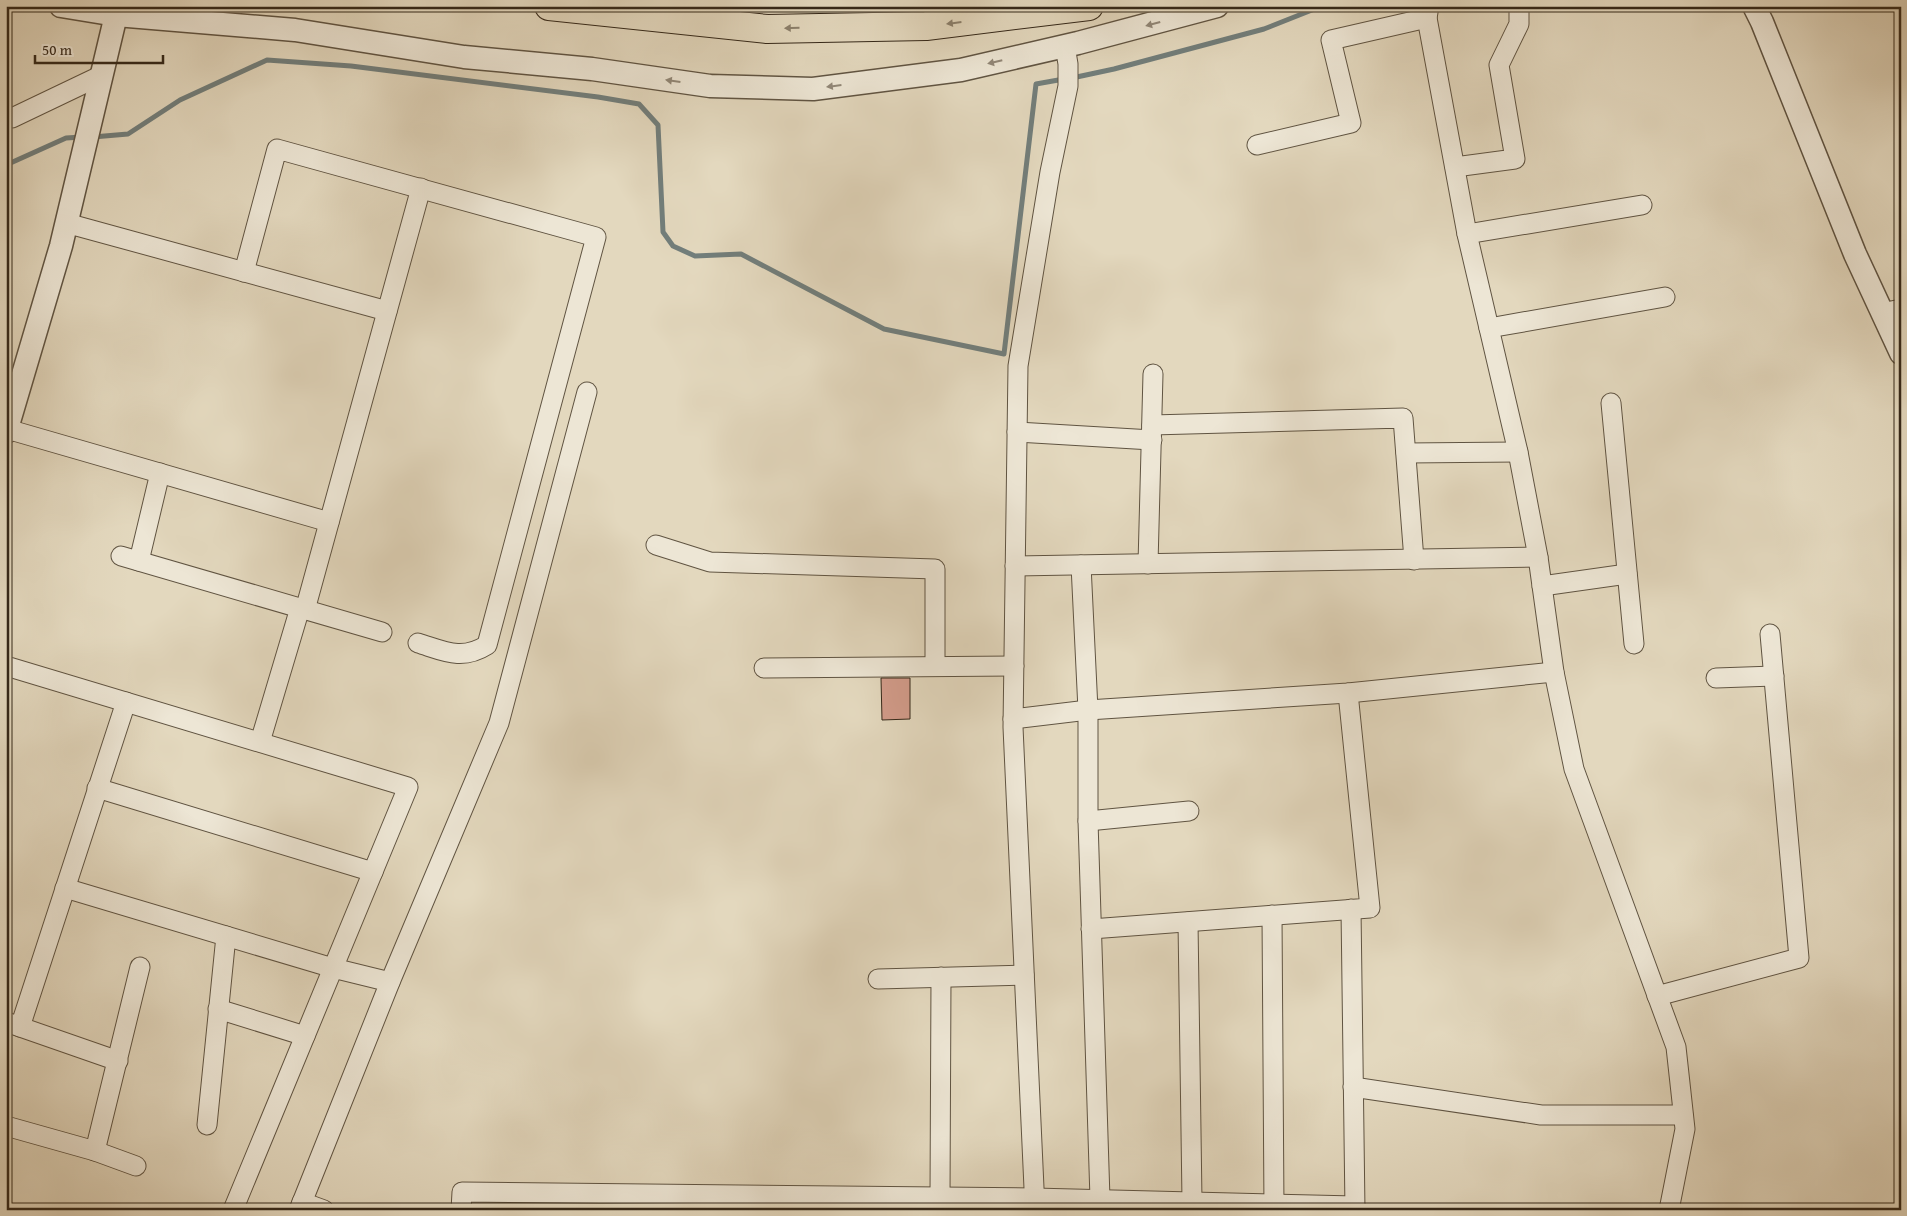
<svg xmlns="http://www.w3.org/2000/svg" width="1907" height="1216" font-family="'Gentium Book Plus',serif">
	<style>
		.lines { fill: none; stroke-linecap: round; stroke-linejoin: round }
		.stream { stroke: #727e7b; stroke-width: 5 }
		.building { fill: #d39c8b; stroke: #352819 }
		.minor-casing { stroke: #605442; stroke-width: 21 }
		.tertiary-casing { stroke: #605442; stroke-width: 25 }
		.trunk-casing { stroke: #352819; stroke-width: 30 }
		.minor { stroke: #ede6d5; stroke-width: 19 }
		.tertiary { stroke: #ede6d5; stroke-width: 22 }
		.trunk { stroke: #e3d8be; stroke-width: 28 }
		.oneway { fill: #8c806c }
		.oneway2 { fill: #918777 }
	</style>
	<rect width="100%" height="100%" fill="#e3d8be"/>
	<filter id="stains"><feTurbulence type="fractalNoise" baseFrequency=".004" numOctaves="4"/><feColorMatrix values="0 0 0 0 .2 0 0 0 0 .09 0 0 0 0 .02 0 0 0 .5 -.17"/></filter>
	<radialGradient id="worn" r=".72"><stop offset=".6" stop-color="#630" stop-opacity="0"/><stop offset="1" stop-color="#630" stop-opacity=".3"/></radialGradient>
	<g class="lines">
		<g class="stream">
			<path d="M1072 78 1114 69 1264 29 1322 6"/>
			<path d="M93 137 128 134 180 100 267 60 351 66 598 97 639 104 658 125 663 232 673 246 695 256 741 254 884 329 1004 354 1036 84 1064 79"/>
			<path d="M6 165 66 138 82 137"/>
		</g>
	</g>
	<path class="building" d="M881 678H910V719L882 720Z"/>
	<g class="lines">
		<defs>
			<g id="minor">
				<path d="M1429 6 1427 18 1467 234 1518 452 1538 557 1554 672 1574 769 1676 1047 1685 1129 1669 1210"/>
				<path d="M6 117 12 118 102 75"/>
				<path d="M1257 145 1351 123 1331 40 1427 18"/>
				<path d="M1455 167 1515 159 1499 65 1519 24V6"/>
				<path d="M66 223 387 311"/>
				<path d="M1467 234 1642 205"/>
				<path d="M244 272 277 149 596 237 487 645C462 661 444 651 418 643"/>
				<path d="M1882 313 1901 309"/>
				<path d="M1489 328 1665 297"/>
				<path d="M1611 403 1634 644"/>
				<path d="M1152 425 1403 418 1414 560"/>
				<path d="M7 429 329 522"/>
				<path d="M1017 432 1152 440"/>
				<path d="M1406 453 1518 452"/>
				<path d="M656 545 710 562 935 569V666"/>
				<path d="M121 556 382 632"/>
				<path d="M139 561 160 473"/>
				<path d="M1148 564 1153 374"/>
				<path d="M1081 565 1088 710V821L1100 1199"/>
				<path d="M1015 566 1538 557"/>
				<path d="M1542 586 1627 574"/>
				<path d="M305 610 421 188"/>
				<path d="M6 666 408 787 233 1210"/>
				<path d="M764 668 1014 666"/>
				<path d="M1716 678 1774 676"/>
				<path d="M1013 719 1088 710 1348 693 1554 672"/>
				<path d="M260 742 300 608"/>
				<path d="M97 788 373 872"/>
				<path d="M1088 821 1189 811"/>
				<path d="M65 888 333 968 390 982"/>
				<path d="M1351 909 1355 1210"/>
				<path d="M1272 915 1274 1210"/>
				<path d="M1188 922 1192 1201"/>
				<path d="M1091 929 1370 908 1348 693"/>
				<path d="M878 979 1024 975"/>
				<path d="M1657 996 1799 958 1770 634"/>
				<path d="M218 1009 305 1036"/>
				<path d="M6 1022 118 1061"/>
				<path d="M20 1027 126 702"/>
				<path d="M1353 1087 1541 1115H1683"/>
				<path d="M207 1125 226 936"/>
				<path d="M6 1126 95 1151 136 1166"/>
				<path d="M95 1151 140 967"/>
				<path d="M940 1197 941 977"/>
				<path d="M302 1202 324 1210"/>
				<path d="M299 1210 390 982 499 723 587 392"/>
				<path d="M461 1210 462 1192 1034 1198 1355 1206"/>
				<path d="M1035 1210 1013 727 1018 366 1050 172 1068 86V64L1065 46"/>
			</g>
			<g id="tertiary">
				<path d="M61 6 116 15 295 30 464 57 592 69 710 86 813 89 961 70 1078 43 1217 6"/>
				<path d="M1754 6 1762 22 1855 254 1901 353"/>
				<path d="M6 432 61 246 116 15"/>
			</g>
			<path id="trunk" d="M549 6 767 29 926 26 1089 6"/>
		</defs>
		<use href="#minor" class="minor-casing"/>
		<use href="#tertiary" class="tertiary-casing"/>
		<use href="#trunk" class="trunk-casing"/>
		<use href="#minor" class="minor"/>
		<use href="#tertiary" class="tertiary"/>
		<use href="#trunk" class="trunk"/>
	</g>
	<defs><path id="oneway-solid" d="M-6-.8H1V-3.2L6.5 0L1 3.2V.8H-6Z" transform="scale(1.25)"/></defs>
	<g class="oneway">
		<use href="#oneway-solid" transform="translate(954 23) rotate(173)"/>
		<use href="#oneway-solid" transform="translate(792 28) rotate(179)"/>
	</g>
	<g class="oneway2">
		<use href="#oneway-solid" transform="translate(1153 24) rotate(165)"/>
		<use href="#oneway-solid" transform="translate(995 62) rotate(167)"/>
		<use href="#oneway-solid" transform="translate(673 81) rotate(-172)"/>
		<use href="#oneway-solid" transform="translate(834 86) rotate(173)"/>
	</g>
	<rect width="1907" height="1216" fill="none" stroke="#e3d8be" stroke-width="25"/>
	<rect x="8" y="8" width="1892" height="1201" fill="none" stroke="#352819" stroke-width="2.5"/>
	<rect x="12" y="12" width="1882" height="1191" fill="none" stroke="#352819"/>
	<path d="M35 55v8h128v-8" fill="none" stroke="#352819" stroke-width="2.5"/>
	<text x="42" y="55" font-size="15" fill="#352819" stroke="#ede6d5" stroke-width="4" paint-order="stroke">50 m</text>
	<rect width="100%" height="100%" filter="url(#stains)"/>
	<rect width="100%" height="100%" fill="url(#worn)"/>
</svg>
